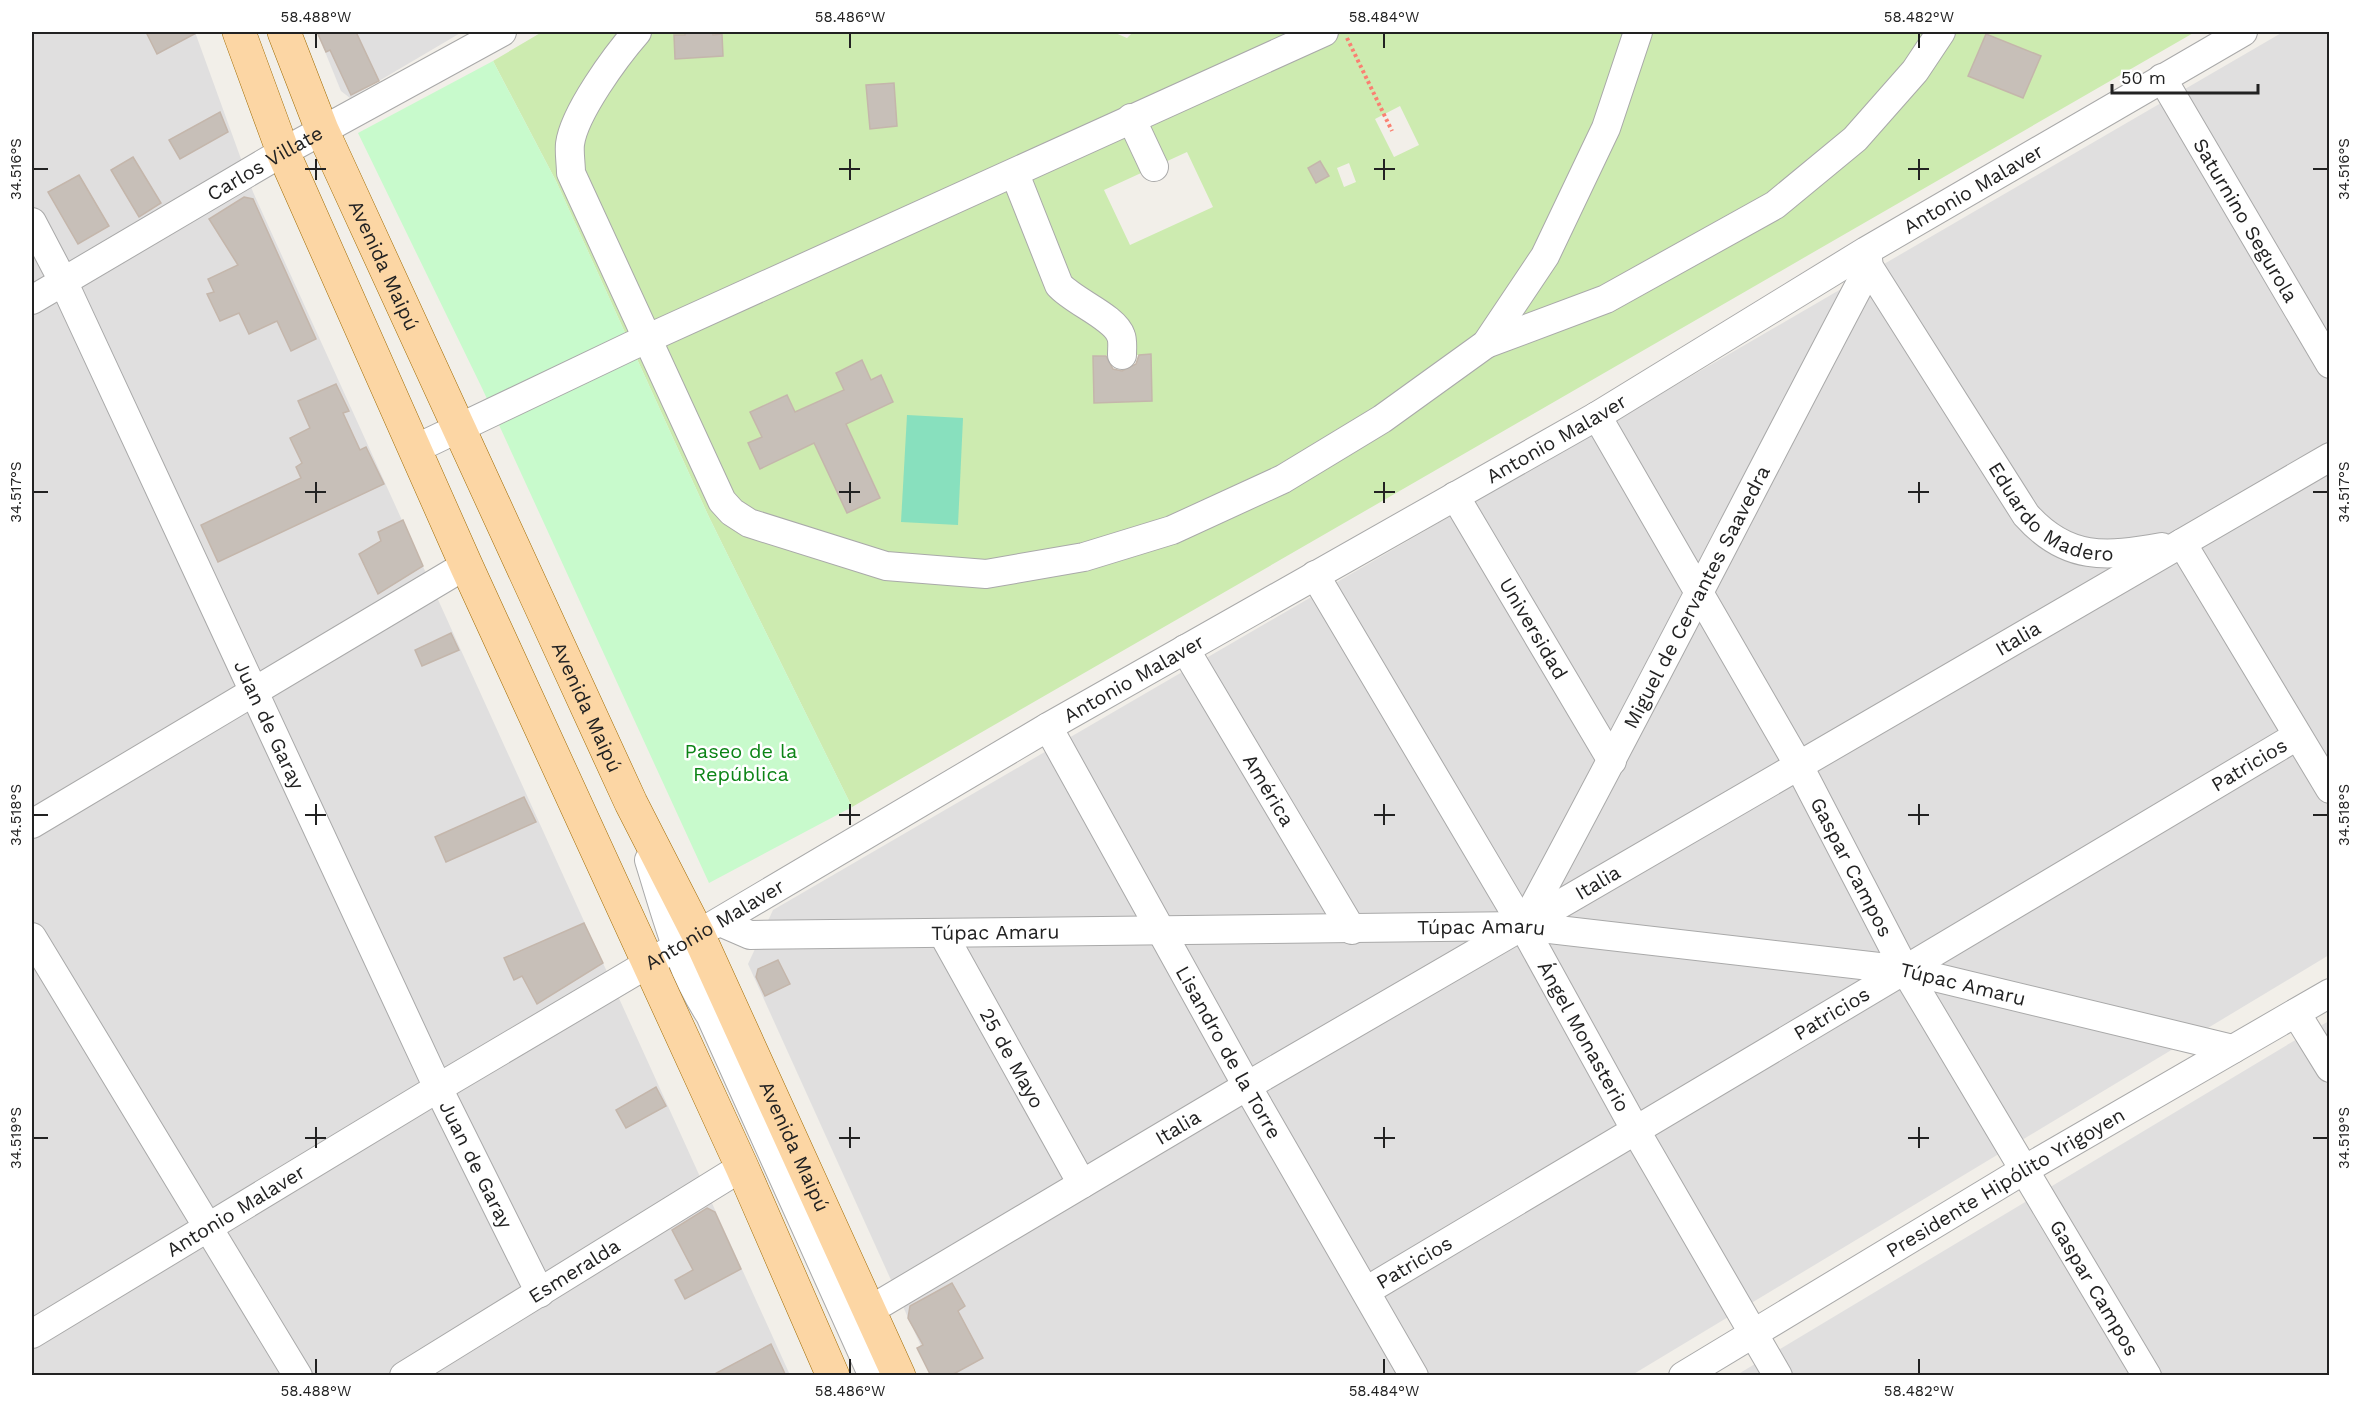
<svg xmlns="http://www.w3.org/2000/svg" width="2361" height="1407" font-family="'Work Sans',sans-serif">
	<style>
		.residential { fill: #e0dfdf }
		.grass { fill: #cdebb0; fill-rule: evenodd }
		.park { fill: #c8facc }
		.pitch { fill: #88e0be }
		.building { fill: #c7bfb8; stroke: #c4b6ab; stroke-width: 1.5 }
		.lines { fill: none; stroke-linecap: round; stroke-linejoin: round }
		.minor-casing { stroke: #a9a9a9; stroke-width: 30 }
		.major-casing { stroke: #a06b00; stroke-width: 34 }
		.path { stroke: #fa8072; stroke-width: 4; stroke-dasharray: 3 3; stroke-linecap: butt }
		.minor { stroke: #fff; stroke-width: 28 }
		.major { stroke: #fcd6a4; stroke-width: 33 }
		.ticks { fill: none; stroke: #222; stroke-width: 2 }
		.labels { text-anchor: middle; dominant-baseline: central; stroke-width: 5; stroke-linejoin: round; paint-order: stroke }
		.street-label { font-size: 20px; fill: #222; stroke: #fff }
		.park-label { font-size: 20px; fill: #0c8416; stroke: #fff }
		.neatline { fill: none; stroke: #222; stroke-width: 2 }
		.ticks-label { font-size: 15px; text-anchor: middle; fill: #222 }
	</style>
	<rect width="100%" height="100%" fill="#f2efe9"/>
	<g class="residential">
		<path d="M32 32H195L253 192 790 1375H32Z"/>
		<path d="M317 32H462L350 98 341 91Z"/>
		<path d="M2283 32H2329V955L1632 1375H934L748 964 773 910Z"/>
		<path d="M2329 1021V1375L1735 1376 2292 1042Z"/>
	</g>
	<path class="grass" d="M542 32H685V35L674 36 675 59 723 56 722 35H713V32H1113L1127 38 1133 32H2195L852 807 708 515 556 181 493 61ZM893 83 897 126 870 129ZM1400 106 1419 145 1394 157 1375 119ZM1187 152 1213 207 1130 245 1104 190ZM1320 161 1328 176 1316 183 1308 168ZM1349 163 1356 182 1344 187 1337 168ZM1122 355H1151L1152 401 1094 403 1093 356ZM862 360 871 380 881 376 893 401 846 424 880 497 847 513 814 443 760 468 748 443 762 437 750 412 786 395 795 412 844 390 836 373Z"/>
	<path class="park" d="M493 61 556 181 708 515 852 807 709 883 482 388 358 133Z"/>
	<path class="pitch" d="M907 415 963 418 958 525 901 522Z"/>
	<g class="building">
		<path d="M146 32H198L157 54Z"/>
		<path d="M317 32H356L379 81 351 95 330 50 326 52Z"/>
		<path d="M685 32H712L713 35 722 34 723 56 675 59 674 35H685Z"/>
		<path d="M1986 34 2041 56 2023 98 1968 76Z"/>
		<path d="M894 83 897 126 870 129 866 85Z"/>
		<path d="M220 112 228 132 180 159 169 140Z"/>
		<path d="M133 157 161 203 139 217 111 170Z"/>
		<path d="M1320 161 1329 176 1316 183 1308 168Z"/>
		<path d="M79 175 109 226 78 244 48 192Z"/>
		<path d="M244 197 253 199 316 339 291 351 277 321 249 334 239 313 220 321 207 294 214 292 208 279 238 265 209 219Z"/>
		<path d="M1151 354 1152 401 1094 403 1093 356H1106L1113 369 1122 371 1136 364 1139 355Z"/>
		<path d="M862 360 871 380 881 375 893 402 846 424 880 498 847 513 814 443 760 469 748 443 762 437 750 412 787 395 795 412 844 390 836 373Z"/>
		<path d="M336 384 349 411 343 413 360 450 366 447 384 484 218 562 201 525 301 478 296 467 302 463 290 438 310 428 298 401Z"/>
		<path d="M403 520 423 566 378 594 359 554 381 541 378 532Z"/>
		<path d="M451 633 459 650 422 666 415 650Z"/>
		<path d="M524 797 536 822 446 862 435 837Z"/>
		<path d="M584 923 603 963 537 1004 522 976 514 980 504 958Z"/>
		<path d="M778 960 790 984 765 996 756 977 758 969Z"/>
		<path d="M656 1087 666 1106 626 1128 616 1110Z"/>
		<path d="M707 1208 715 1212 741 1269 685 1299 675 1280 693 1270 672 1230Z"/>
		<path d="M952 1283 965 1306 958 1311 983 1358 950 1376H931L917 1348 923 1345 908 1318 910 1306Z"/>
		<path d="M771 1344 786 1376H711Z"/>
	</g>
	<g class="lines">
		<defs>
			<g id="minor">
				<path d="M637 32C616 56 574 113 570 144 569 153 571 164 571 173L722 501 732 512 749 523 886 566 986 574 1084 557 1172 530 1283 479 1382 419 1486 344 1545 256 1606 128 1638 32"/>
				<path id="s1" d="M2162 78 2330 364"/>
				<path d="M1131 118 1154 167"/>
				<path d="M1015 174 1059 285C1074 302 1115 317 1121 336 1123 341 1122 349 1122 355"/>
				<path id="s2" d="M32 222 63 281 438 1088 540 1293"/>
				<path id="s3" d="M1867 252 1869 267 2026 515C2067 561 2106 557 2162 547"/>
				<path id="s4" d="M32 300 283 152 502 32"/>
				<path d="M1486 344 1606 299 1775 205 1855 139 1915 71 1941 32"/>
				<path id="s5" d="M1597 416 1799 766 1905 970 2147 1376"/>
				<path d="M415 449 631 346 1324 32"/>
				<path id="s6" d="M1455 496 1612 761"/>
				<path d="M2182 543 2330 789"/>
				<path id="s7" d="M1315 575 1523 926 1636 1131 1778 1376"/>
				<path id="s8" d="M1185 649 1352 930"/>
				<path id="s9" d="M1048 727 1247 1086 1414 1376"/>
				<path d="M32 824 466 565"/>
				<path d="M649 860C666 914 679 968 710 1015L872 1374"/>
				<path id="s10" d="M720 922 750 935 1523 926 1905 970 2233 1049"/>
				<path id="s11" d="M1523 926C1641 708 1753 486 1869 267"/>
				<path id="s12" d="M943 934 1082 1184"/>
				<path d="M32 937 298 1376"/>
				<path d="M2296 1013 2330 1068"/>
				<path id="s13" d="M1366 1291 2297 736"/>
				<path id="s14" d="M870 1310 1247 1086 2330 457"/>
				<path id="s15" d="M32 1334 438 1088 1048 727 1597 416 1866 251 2243 32"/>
				<path id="s16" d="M404 1376 742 1167 752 1185"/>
				<path id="s17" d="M1683 1376 2024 1170 2330 993"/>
			</g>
			<g id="major">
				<path d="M239 32 283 152 466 565 742 1167 833 1376"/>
				<path id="s18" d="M284 32 322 130 631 803 698 934 899 1376"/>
			</g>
		</defs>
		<use href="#minor" class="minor-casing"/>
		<use href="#major" class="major-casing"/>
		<path class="path" d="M1347 38 1392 131"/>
		<use href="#minor" class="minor"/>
		<use href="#major" class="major"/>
	</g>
	<path class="ticks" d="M316 33V48M850 33V48M1384 33V48M1919 33V48M316 159V180M850 159V180M1384 159V180M1919 159V180M33 169H48M305 169H326M839 169H860M1374 169H1395M1908 169H1929M2313 169H2328M316 482V503M850 482V503M1384 482V503M1919 482V503M33 492H48M305 492H326M839 492H860M1374 492H1395M1908 492H1929M2313 492H2328M316 804V825M850 804V825M1384 804V825M1919 804V825M33 815H48M305 815H326M839 815H860M1374 815H1395M1908 815H1929M2313 815H2328M316 1127V1148M850 1127V1148M1384 1127V1148M1919 1127V1148M33 1138H48M305 1138H326M839 1138H860M1374 1138H1395M1908 1138H1929M2313 1138H2328M316 1359V1374M850 1359V1374M1384 1359V1374M1919 1359V1374"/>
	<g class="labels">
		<g class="street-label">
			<text stroke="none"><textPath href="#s4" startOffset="270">Carlos Villate</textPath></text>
			<text stroke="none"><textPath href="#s15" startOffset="2254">Antonio Malaver</textPath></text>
			<text stroke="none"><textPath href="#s1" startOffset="165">Saturnino Segurola</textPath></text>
			<text stroke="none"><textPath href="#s18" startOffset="254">Avenida Maipú</textPath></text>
			<text stroke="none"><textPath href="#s15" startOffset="1768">Antonio Malaver</textPath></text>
			<text stroke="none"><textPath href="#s3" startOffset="328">Eduardo Madero</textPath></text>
			<text stroke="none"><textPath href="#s11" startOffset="372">Miguel de Cervantes Saavedra</textPath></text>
			<text stroke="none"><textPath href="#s6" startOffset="154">Universidad</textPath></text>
			<text stroke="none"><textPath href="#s14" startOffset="1330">Italia</textPath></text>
			<text stroke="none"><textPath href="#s15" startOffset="1282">Antonio Malaver</textPath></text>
			<text stroke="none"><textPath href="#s18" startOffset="740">Avenida Maipú</textPath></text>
			<text stroke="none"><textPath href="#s2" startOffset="556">Juan de Garay</textPath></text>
			<text stroke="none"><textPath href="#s13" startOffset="1028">Patricios</textPath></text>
			<text stroke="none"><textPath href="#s8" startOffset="164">América</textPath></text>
			<text stroke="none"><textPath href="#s5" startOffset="518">Gaspar Campos</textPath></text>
			<text stroke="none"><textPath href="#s14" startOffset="844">Italia</textPath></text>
			<text stroke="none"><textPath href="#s15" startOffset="796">Antonio Malaver</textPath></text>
			<text stroke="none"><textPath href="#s10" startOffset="764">Túpac Amaru</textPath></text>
			<text stroke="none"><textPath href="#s10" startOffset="278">Túpac Amaru</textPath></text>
			<text stroke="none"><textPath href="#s10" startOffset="1250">Túpac Amaru</textPath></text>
			<text stroke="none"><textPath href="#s13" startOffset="542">Patricios</textPath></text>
			<text stroke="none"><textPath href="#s7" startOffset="534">Ángel Monasterio</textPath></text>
			<text stroke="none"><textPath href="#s9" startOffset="372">Lisandro de la Torre</textPath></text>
			<text stroke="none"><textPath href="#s12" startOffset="142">25 de Mayo</textPath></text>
			<text stroke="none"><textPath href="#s14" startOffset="358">Italia</textPath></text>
			<text stroke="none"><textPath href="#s18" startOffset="1226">Avenida Maipú</textPath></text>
			<text stroke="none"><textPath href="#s2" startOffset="1042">Juan de Garay</textPath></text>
			<text stroke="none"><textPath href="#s17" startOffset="376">Presidente Hipólito Yrigoyen</textPath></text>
			<text stroke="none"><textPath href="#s15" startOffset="238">Antonio Malaver</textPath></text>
			<text stroke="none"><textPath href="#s13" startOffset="56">Patricios</textPath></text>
			<text stroke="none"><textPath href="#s16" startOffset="200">Esmeralda</textPath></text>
			<text stroke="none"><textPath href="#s5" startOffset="1004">Gaspar Campos</textPath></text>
		</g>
		<g class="park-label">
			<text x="741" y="751">Paseo de la<tspan x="741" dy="23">República</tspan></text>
		</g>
	</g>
	<rect width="2361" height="1407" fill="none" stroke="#ffffff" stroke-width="66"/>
	<path d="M2112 84v9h146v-9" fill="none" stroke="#222222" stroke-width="3"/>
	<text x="2121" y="84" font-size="18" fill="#222222" stroke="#ffffff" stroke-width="4.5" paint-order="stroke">50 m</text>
	<rect x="33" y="33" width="2295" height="1341" class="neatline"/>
	<g class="ticks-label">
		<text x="316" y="22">58.488°W</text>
		<text x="850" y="22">58.486°W</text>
		<text x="1384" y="22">58.484°W</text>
		<text x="1919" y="22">58.482°W</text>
		<text transform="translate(16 169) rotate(-90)" y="5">34.516°S</text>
		<text transform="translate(2344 169) rotate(-90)" y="5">34.516°S</text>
		<text transform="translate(16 492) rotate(-90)" y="5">34.517°S</text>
		<text transform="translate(2344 492) rotate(-90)" y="5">34.517°S</text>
		<text transform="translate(16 815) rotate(-90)" y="5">34.518°S</text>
		<text transform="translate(2344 815) rotate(-90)" y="5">34.518°S</text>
		<text transform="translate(16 1138) rotate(-90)" y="5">34.519°S</text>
		<text transform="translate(2344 1138) rotate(-90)" y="5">34.519°S</text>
		<text x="316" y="1396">58.488°W</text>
		<text x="850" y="1396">58.486°W</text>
		<text x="1384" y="1396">58.484°W</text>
		<text x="1919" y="1396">58.482°W</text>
	</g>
</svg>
